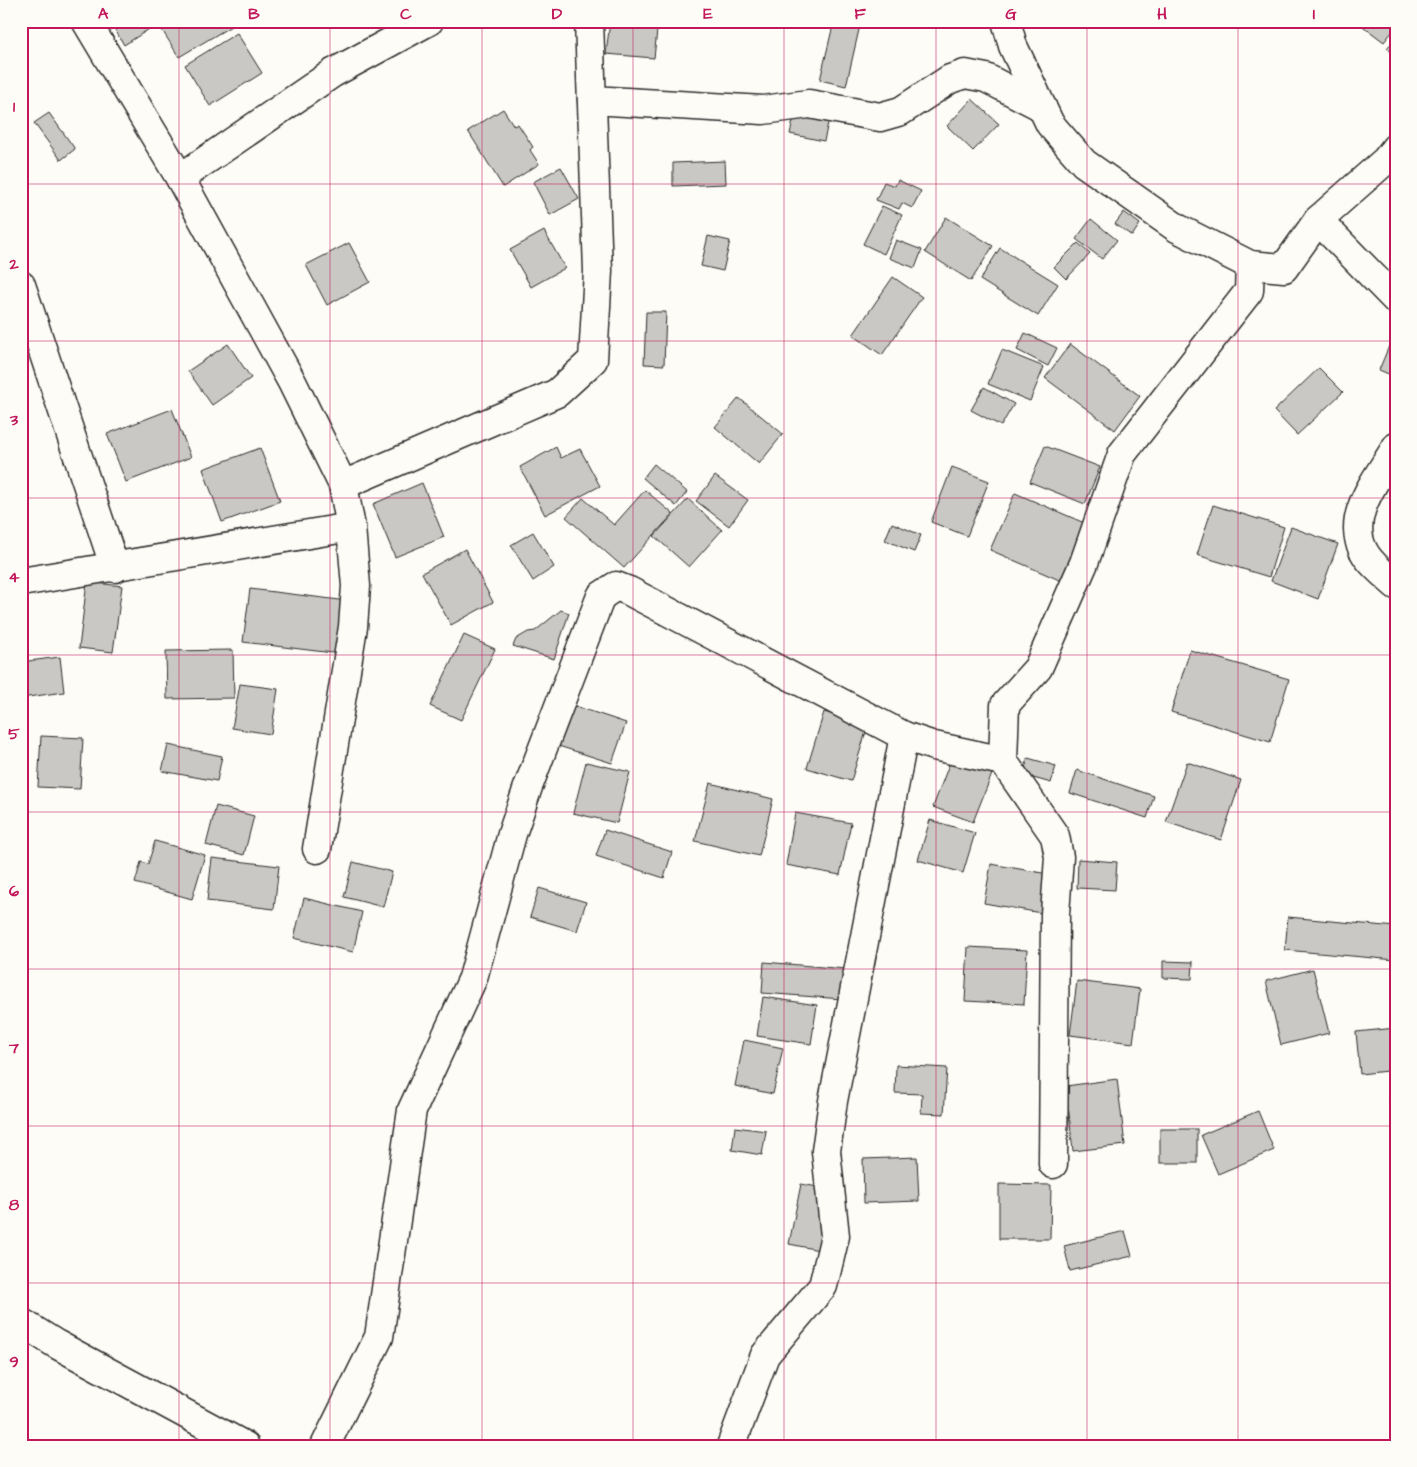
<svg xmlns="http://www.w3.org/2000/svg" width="1417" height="1467" font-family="'Architects Daughter',sans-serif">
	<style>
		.building { fill: #c9c8c4; stroke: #2b2b2b }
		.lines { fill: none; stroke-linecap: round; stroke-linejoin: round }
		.minor-casing { stroke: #2b2b2b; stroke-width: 31 }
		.minor { stroke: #fdfcf7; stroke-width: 28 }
		.grid { fill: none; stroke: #c2185b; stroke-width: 1; stroke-opacity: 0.55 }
		.neatline { fill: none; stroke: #c2185b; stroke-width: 2 }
		.grid-label { font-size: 16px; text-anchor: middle; font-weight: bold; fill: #c2185b }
	</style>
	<rect width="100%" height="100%" fill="#fdfcf7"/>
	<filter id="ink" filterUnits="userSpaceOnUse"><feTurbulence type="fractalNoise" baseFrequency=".02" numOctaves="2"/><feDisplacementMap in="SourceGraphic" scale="10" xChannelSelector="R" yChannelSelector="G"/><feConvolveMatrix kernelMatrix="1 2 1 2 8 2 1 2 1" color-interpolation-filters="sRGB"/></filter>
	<g filter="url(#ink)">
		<g class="building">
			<path d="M110 21H162L124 45Z"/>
			<path d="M176 21H237L238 22 179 57 162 30Z"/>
			<path d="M610 21H658L654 58 606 54Z"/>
			<path d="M834 21H861L846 86 820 80Z"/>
			<path d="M1356 21H1396V27L1384 42Z"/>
			<path d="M237 33 262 73 210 106 185 65Z"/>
			<path d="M1396 38V56L1387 48Z"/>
			<path d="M972 99 999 124 973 151 947 126Z"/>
			<path d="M796 107 830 114 824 141 790 134Z"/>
			<path d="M503 109 514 126 518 124 533 147 530 150 539 164 503 187 468 131Z"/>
			<path d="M49 113 75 149 61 160 34 123Z"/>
			<path d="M725 161 726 184 673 186V163Z"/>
			<path d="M561 167 579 199 550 215 533 182Z"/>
			<path d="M898 180 921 191 912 208 902 203 899 209 876 200 884 182 895 186Z"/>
			<path d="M882 206 902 215 884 254 863 244Z"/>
			<path d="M1124 212 1140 224 1132 236 1115 224Z"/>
			<path d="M946 217 993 246 971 281 925 252Z"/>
			<path d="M1091 219 1117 240 1102 259 1076 239Z"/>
			<path d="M544 231 565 268 531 287 510 250Z"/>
			<path d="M708 236 730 241 723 271 701 266Z"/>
			<path d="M896 240 922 250 915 268 889 258Z"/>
			<path d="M349 243 370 282 327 305 306 265Z"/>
			<path d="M1078 243 1090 254 1066 279 1054 267Z"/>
			<path d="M1000 248 1058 284 1038 316 980 280Z"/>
			<path d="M893 277 922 297 882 355 853 335Z"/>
			<path d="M646 312H666L664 365 644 364Z"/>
			<path d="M1025 333 1057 348 1048 366 1017 350Z"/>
			<path d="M228 344 251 378 212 405 188 371Z"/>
			<path d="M1070 344 1140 396 1115 430 1045 378Z"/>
			<path d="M1389 346 1396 349V377L1379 370Z"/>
			<path d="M1002 350 1044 367 1030 401 988 384Z"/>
			<path d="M1319 368 1343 392 1297 435 1274 411Z"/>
			<path d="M984 387 1014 404 1001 426 971 410Z"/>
			<path d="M739 398 783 434 759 464 715 427Z"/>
			<path d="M172 409 191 457 126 482 107 434Z"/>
			<path d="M1045 446 1100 467 1085 504 1030 482Z"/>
			<path d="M556 447 561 458 580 449 600 486 545 515 520 467Z"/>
			<path d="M260 448 280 501 222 522 203 469Z"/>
			<path d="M654 464 687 492 676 506 643 478Z"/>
			<path d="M952 467 989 481 967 536 931 522Z"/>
			<path d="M715 476 748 500 729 526 696 501Z"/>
			<path d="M422 483 444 537 395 557 373 504Z"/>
			<path d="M645 490 673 514 624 568 566 517 583 498 614 525Z"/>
			<path d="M1015 493 1089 525 1064 582 990 550Z"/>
			<path d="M688 499 722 530 689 567 654 536Z"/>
			<path d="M1213 505 1284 527 1269 577 1197 555Z"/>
			<path d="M892 523 921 535 914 552 885 540Z"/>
			<path d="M1291 527 1338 544 1318 599 1271 581Z"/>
			<path d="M533 532 554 567 533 581 511 545Z"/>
			<path d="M465 549 493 602 451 625 422 573Z"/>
			<path d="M87 582 122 586 113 652 79 648Z"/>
			<path d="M250 589 348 601 341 654 243 642Z"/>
			<path d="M21 607 28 657 21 658Z"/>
			<path d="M561 610 569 613 554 659 513 646 516 639 528 632 535 631Z"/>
			<path d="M464 635 495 649 461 720 430 706Z"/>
			<path d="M233 650 234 698 167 699 166 651Z"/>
			<path d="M1190 650 1289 679 1270 742 1171 712Z"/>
			<path d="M60 657 64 692 21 698V662Z"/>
			<path d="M240 684 278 689 271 734 232 728Z"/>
			<path d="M563 702 626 723 612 763 549 743Z"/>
			<path d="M824 712 868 725 851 781 807 768Z"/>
			<path d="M41 736 83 738 80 789 38 787Z"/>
			<path d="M168 745 222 756 217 781 162 771Z"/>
			<path d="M1028 758 1056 766 1051 783 1023 775Z"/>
			<path d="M951 759 992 774 973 822 933 807Z"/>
			<path d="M586 762 630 772 617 823 573 813Z"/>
			<path d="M1187 762 1241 780 1221 840 1166 822Z"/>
			<path d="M1077 770 1154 796 1147 818 1070 793Z"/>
			<path d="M710 783 773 799 759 856 695 841Z"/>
			<path d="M216 806 254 816 244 855 206 845Z"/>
			<path d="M795 813 851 823 840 875 786 865Z"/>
			<path d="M930 820 975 833 963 873 918 860Z"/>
			<path d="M605 830 672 852 664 878 596 856Z"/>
			<path d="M155 841 205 855 192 899 135 883 141 862 148 864Z"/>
			<path d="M212 858 279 866 274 909 207 901Z"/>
			<path d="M1078 859 1117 862 1115 890 1077 888Z"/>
			<path d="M353 862 392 872 383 907 344 897Z"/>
			<path d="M991 864 1048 874 1041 913 984 903Z"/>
			<path d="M539 888 586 902 577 931 530 917Z"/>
			<path d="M304 898 362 912 353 952 294 938Z"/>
			<path d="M1288 917 1396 927V960L1285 950Z"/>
			<path d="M968 947 1027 950 1024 1004 965 1001Z"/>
			<path d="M1163 961 1193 962 1192 979 1163 978Z"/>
			<path d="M764 962 858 970 856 1000 762 993Z"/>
			<path d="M1313 969 1329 1033 1281 1045 1266 981Z"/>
			<path d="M1077 981 1140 989 1133 1043 1070 1035Z"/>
			<path d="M763 997 817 1005 811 1044 757 1036Z"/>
			<path d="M1396 1028V1070L1360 1074 1356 1032Z"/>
			<path d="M744 1040 783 1048 773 1094 735 1086Z"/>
			<path d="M896 1065 947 1068 944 1114 921 1113 922 1094 895 1093Z"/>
			<path d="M1117 1079 1125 1145 1073 1151 1066 1086Z"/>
			<path d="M1396 1095V1115L1389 1097Z"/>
			<path d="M1258 1111 1274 1150 1218 1174 1201 1135Z"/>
			<path d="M735 1127 766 1131 762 1155 732 1150Z"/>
			<rect x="1160" y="1129" width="37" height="34"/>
			<path d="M917 1157 919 1201 864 1203 863 1159Z"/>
			<path d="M801 1184 841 1191 829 1252 789 1244Z"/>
			<path d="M999 1184 1051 1185 1050 1239H999Z"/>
			<path d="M1125 1231 1132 1256 1070 1271 1064 1246Z"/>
		</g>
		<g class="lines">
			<defs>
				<g id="minor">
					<path d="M86 21 180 178 292 382 343 485 351 527 356 586 353 627 317 849"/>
					<path d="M1006 21 1013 46 1050 124 1084 163 1177 228 1250 265 1284 268 1318 220 1386 160 1396 147"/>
					<path d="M592 100 763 110 809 104 880 117 901 111 950 79 965 74 986 78 1042 107"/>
					<path d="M180 178 333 73 429 21"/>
					<path d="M1318 220 1396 300"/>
					<path d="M21 285 115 568"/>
					<path d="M1396 447C1378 478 1342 519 1366 555 1373 566 1386 576 1396 585"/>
					<path d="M343 485 557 393 593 360 598 271 589 21"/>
					<path d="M21 582 351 527"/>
					<path d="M1003 761 1055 836 1059 857 1055 914 1053 1164"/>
					<path d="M21 1322 56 1344 245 1446"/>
					<path d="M325 1446 379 1337 412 1110 473 978 512 834 528 787 601 596 616 586 629 591 904 736 934 746 1003 761 1005 705 1038 668 1084 563 1122 454 1249 291 1250 265"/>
					<path d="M731 1446 765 1355 823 1286 835 1236 826 1151 833 1101 904 736"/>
				</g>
			</defs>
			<use href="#minor" class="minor-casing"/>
			<use href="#minor" class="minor"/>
		</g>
	</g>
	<path class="grid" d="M179 21V1446M330 21V1446M482 21V1446M633 21V1446M784 21V1446M936 21V1446M1087 21V1446M1238 21V1446M21 184H1396M21 341H1396M21 498H1396M21 655H1396M21 812H1396M21 969H1396M21 1126H1396M21 1283H1396"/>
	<rect width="1417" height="1467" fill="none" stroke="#fdfcf7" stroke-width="55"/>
	<rect x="28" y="28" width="1362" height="1412" class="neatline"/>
	<g class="grid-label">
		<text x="103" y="19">A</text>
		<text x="254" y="19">B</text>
		<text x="406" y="19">C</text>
		<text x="557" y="19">D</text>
		<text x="708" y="19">E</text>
		<text x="860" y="19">F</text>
		<text x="1011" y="19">G</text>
		<text x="1162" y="19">H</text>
		<text x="1314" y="19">I</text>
		<text x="14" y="112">1</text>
		<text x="14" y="269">2</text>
		<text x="14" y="425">3</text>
		<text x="14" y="582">4</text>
		<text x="14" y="739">5</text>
		<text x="14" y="896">6</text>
		<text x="14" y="1053">7</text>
		<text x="14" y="1210">8</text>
		<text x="14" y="1367">9</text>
	</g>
</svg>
